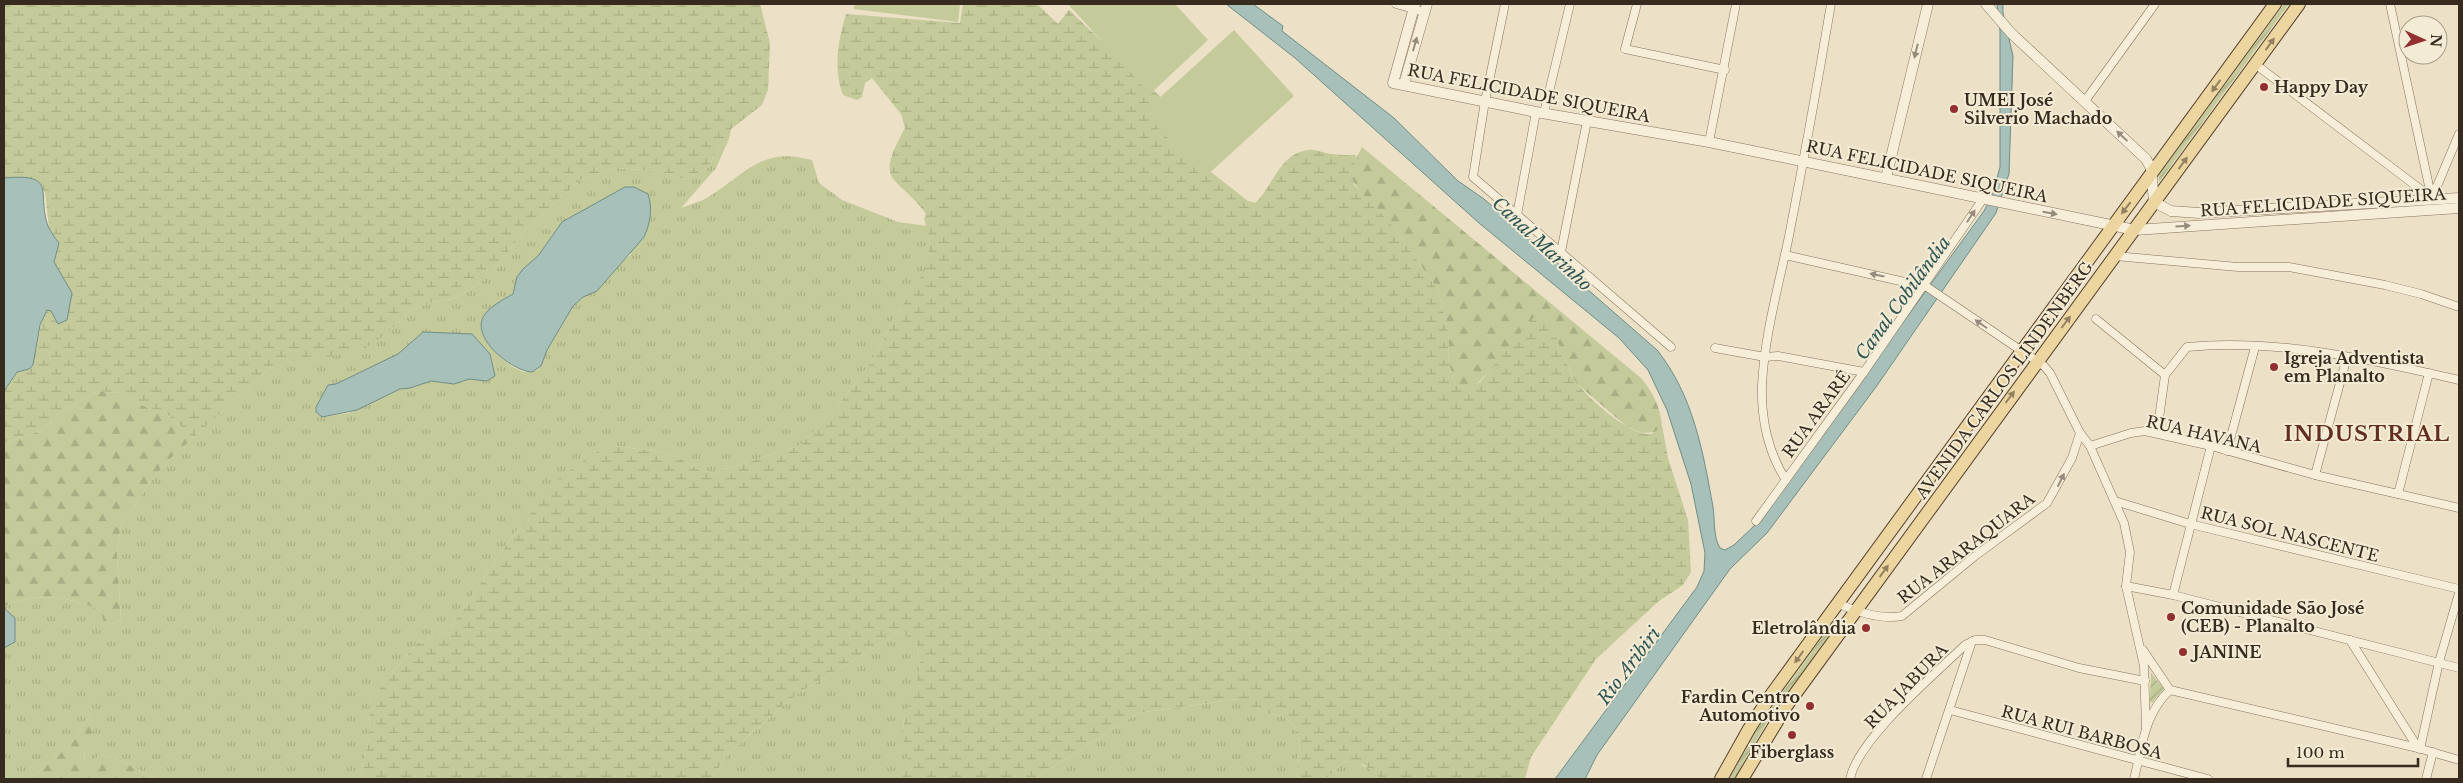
<svg xmlns="http://www.w3.org/2000/svg" width="2463" height="783" font-family="'Libre Baskerville',serif">
	<style>
		.grass { fill: url(#grass-tufts); fill-rule: evenodd }
		.forest { fill: url(#forest-firs) }
		.wetland { fill: url(#wetland-marsh) }
		.park { fill: #c4ca9a }
		.garden { fill: url(#garden-furrows) }
		.water { fill: #a7c0b9; stroke: #6e8e86 }
		.lines { fill: none; stroke-linecap: round; stroke-linejoin: round }
		.minor-casing { stroke: #87735c; stroke-width: 9 }
		.tertiary-casing { stroke: #87735c; stroke-width: 11 }
		.primary-casing { stroke: #554130; stroke-width: 14 }
		.minor { stroke: #f7eed9; stroke-width: 8 }
		.tertiary { stroke: #f7eed9; stroke-width: 10 }
		.primary { stroke: #edd5a0; stroke-width: 12 }
		.oneway { fill: #978c7c }
		.oneway2 { fill: #928060 }
		.poi-dot { fill: #932f30; stroke: #f4ebd5; stroke-width: 2 }
		.labels { text-anchor: middle; dominant-baseline: central; stroke-width: 4; stroke-linejoin: round; paint-order: stroke }
		.poi-label { font-size: 16px; font-weight: bold; fill: #372b1f; stroke: #f4ebd5; text-anchor: start }
		.street-label { font-size: 16px; fill: #372b1f; stroke: #f4ebd5 }
		.water-label { font-size: 18px; font-style: italic; fill: #2f5654; stroke: #f4ebd5 }
		.district-label { font-size: 21px; font-weight: bold; letter-spacing: 1px; fill: #622e21; stroke: #f4ebd5 }
	</style>
	<defs>
		<pattern id="grass-tufts" width="24" height="20" patternUnits="userSpaceOnUse" patternTransform="scale(1.25)"><rect width="24" height="20" fill="#c4ca9a"/><path d="M3 7l-1-3M5 7V3M7 7l1-3M15 17l-1-3M17 17v-4M19 17l1-3" fill="none" stroke="#a9ae84"/></pattern>
		<pattern id="forest-firs" width="22" height="20" patternUnits="userSpaceOnUse" patternTransform="scale(1.25)"><rect width="22" height="20" fill="#c4ca9a"/><path d="M5 1l3.5 6h-7zM16 11l3.5 6h-7z" fill="#a9ae84"/></pattern>
		<pattern id="wetland-marsh" width="20" height="14" patternUnits="userSpaceOnUse" patternTransform="scale(1.25)"><rect width="20" height="14" fill="#c4ca9a"/><path d="M1 5h8M5 5V1M11 12h8M15 12V8" fill="none" stroke="#a9ae84"/></pattern>
		<pattern id="garden-furrows" width="10" height="10" patternUnits="userSpaceOnUse" patternTransform="scale(1.25)"><rect width="10" height="10" fill="#c4ca9a"/><path d="M-1 1l2-2M0 10L10 0M9 11l2-2" fill="none" stroke="#a9ae84"/></pattern>
	</defs>
	<rect width="100%" height="100%" fill="#ece1c6"/>
	<g class="grass">
		<path d="M729 139 716 168 681 208C688 205 696 203 703 200 744 177 759 145 812 160L819 183 842 200 898 222 927 226 930 239 927 269 896 316 871 362 837 407 799 446 713 473 695 468 678 457 661 452 616 446 540 504 517 530 452 625 441 634 416 644 370 701 369 738 360 779H158L118 760 101 755 92 761 85 762 84 750 96 720 92 712 71 744 31 779H4V648C17 641 15 632 15 618L4 609 5 606C37 592 68 596 100 610L105 622 112 624 121 621 117 553 121 524 129 515 150 481 172 457 272 366 385 335 412 310 431 302 452 299 463 294 491 275 524 231 582 179 615 168 659 171 685 180 707 168 720 147ZM581 212 631 254 617 267 597 291 583 297 573 306 547 350 541 366 537 370 524 372 513 367 500 357 487 342 502 300 513 294 517 277 538 256 562 222ZM423 332 472 334 487 381 469 379 454 384 431 381 410 388 400 389 349 413 323 417 316 407 328 385 336 384 398 354Z"/>
		<path d="M900 632 916 641C920 657 922 677 915 692 910 703 905 713 903 725 902 739 907 751 909 764L900 779H711L728 754 797 694Z"/>
		<path d="M1238 699 1267 714 1283 716 1294 725 1300 742 1297 779H1034L1138 713Z"/>
		<path d="M1345 761C1360 762 1372 769 1382 779H1326Z"/>
	</g>
	<g class="forest">
		<path d="M1362 147 1641 378C1653 392 1660 407 1662 425L1656 432 1642 433 1626 426 1575 382 1557 341 1545 322 1503 356 1475 386 1470 389 1455 385 1449 364 1448 330 1438 290 1393 226 1359 191 1352 179 1354 162Z"/>
		<path d="M98 391 120 393 148 408 164 411 193 438 172 457 150 481 129 515 121 524 117 553 121 621 112 624 104 622 100 610C68 596 37 592 5 606L4 443 43 430 60 413Z"/>
		<path d="M92 712 96 715C98 732 80 744 85 761H92L101 755 118 760 158 779H31L71 744Z"/>
	</g>
	<g class="wetland">
		<path d="M4 4H760L770 43 768 90 762 105 731 129 729 139 720 147 707 168 685 180 659 171 615 168 582 179 524 231 491 275 463 294 452 299 431 302 412 310 385 335 365 348 333 356 297 360 272 366 193 438 164 411 148 408 120 393 98 391 60 413 43 430 4 443V391L17 372 24 370 36 350 43 314 47 309 51 310 58 324 72 293 54 262 59 243 49 227 45 192 18 178H4Z"/>
		<path d="M963 4H1037L1058 24 1069 10 1163 99 1207 169 1248 201 1255 203C1273 187 1280 152 1309 150 1316 149 1325 154 1332 154 1340 155 1348 155 1356 155L1352 179 1355 186 1393 226 1438 290 1448 330 1449 364 1455 385 1470 389 1480 382 1527 325 1534 317C1556 318 1565 368 1576 382 1588 398 1630 436 1650 434 1655 433 1658 429 1662 425L1668 458 1688 520 1691 572 1683 585 1659 601 1596 659 1531 757 1525 779H1382L1364 765 1345 761 1326 779H1297L1300 742 1294 725 1283 716 1249 711 1237 699 1138 713 1034 779H900L909 764C907 752 902 743 903 729 906 694 928 682 916 642L900 632 797 694 728 754 711 779H360L369 738 370 701 416 644 441 634 452 625 517 530 562 475 602 449 616 446 661 452 678 457 695 468 713 473 799 446 837 407 871 362 896 316 926 269 930 239 924 219 926 214C896 173 873 186 905 128L901 114 872 78 865 83 862 97 857 100 843 95C833 70 838 40 846 14L960 23Z"/>
	</g>
	<g class="park">
		<path d="M855 4H960L958 22 854 9Z"/>
		<path d="M1068 4H1175L1208 40 1150 94Z"/>
		<path d="M1234 30 1294 96 1204 178 1144 112Z"/>
	</g>
	<g class="garden">
		<path d="M2284 4H2289L2159 182V175Z"/>
		<path d="M1834 621 1838 623 1773 712 1734 779H1729L1762 721Z"/>
		<path d="M2151 673 2164 689 2152 703 2150 701Z"/>
	</g>
	<g class="water">
		<path d="M1226 4H1253L1283 26 1282 31 1394 118 1458 181 1484 199 1657 350C1693 395 1703 451 1713 507 1715 519 1713 537 1720 548L1725 550 1734 545 1756 524 1984 211 1993 193 2000 167V31L1997 4H2003V13L2013 56 2009 174 1996 213 1876 387 1767 533 1730 569 1597 755 1585 779H1555L1697 587 1704 571 1705 553 1691 484 1667 410 1648 370 1619 338 1479 223 1295 58Z"/>
		<path d="M4 178C59 173 36 193 48 226 51 232 55 238 59 243L54 262 72 293 67 320 58 324 51 311 47 310 40 325 33 365 29 369 17 372 4 391Z"/>
		<path d="M625 187H634L648 194C653 208 650 224 644 237L597 291 583 297 573 306 547 350 541 366 532 372C512 371 468 337 485 314 491 306 504 299 513 294L517 277 523 269 538 256 562 222Z"/>
		<path d="M423 332 472 334 490 354 495 376 487 381 469 379 454 384 431 381 410 388 400 389 357 410 322 417 316 412V407L328 385 336 384 398 354Z"/>
		<path d="M4 606 5 609 15 618V642L4 648Z"/>
	</g>
	<g class="lines">
		<defs>
			<g id="minor">
				<path d="M1396 4 1424 12"/>
				<path d="M1505 4 1485 101 1473 177 1671 347"/>
				<path d="M1637 4 1625 49 1725 70"/>
				<path d="M2390 4 2432 200"/>
				<path d="M2255 64 2432 198"/>
				<path d="M2085 101 2155 4"/>
				<path d="M1544 113 1570 4"/>
				<path d="M1709 142 1736 4"/>
				<path d="M2432 198 2459 134"/>
				<path d="M1517 215 1536 112"/>
				<path d="M1561 252 1587 121"/>
				<path d="M1785 255 1927 287 2044 366 2050 373 2080 433 2090 446 2124 523 2130 552 2126 586 2144 666 2146 728"/>
				<path d="M2115 256 2238 267H2289L2385 285 2421 294 2459 307"/>
				<path d="M2096 319 2165 375"/>
				<path d="M1715 348 1765 357 1778 356 1864 372"/>
				<path d="M2157 433 2165 375 2187 347C2276 338 2373 360 2459 380"/>
				<path d="M2090 446 2131 433 2145 431 2211 446 2315 475 2459 508"/>
				<path d="M2227 451 2255 347"/>
				<path d="M2315 475 2347 357"/>
				<path d="M1786 480C1768 453 1761 418 1762 386 1764 337 1779 284 1789 236 1804 159 1818 81 1831 4"/>
				<path d="M2398 494 2429 373"/>
				<path d="M2115 501 2190 524 2459 589"/>
				<path d="M1756 521 1864 372 1983 199"/>
				<path d="M2126 586 2173 595 2459 668"/>
				<path d="M2173 595 2211 446"/>
				<path d="M1837 603C1857 612 1881 620 1902 616L1975 556 2047 503 2072 458 2080 433"/>
				<path d="M2350 640 2418 748"/>
				<path d="M2143 650 2170 690"/>
				<path d="M2170 690 2418 748 2459 760"/>
				<path d="M1950 710 2208 779"/>
				<path d="M2420 749 2439 662 2459 593"/>
				<path d="M1850 779C1858 739 1934 675 1965 645L1975 640H1985L2079 668 2145 681"/>
				<path d="M1926 779 1972 641"/>
				<path d="M2134 779C2142 747 2144 714 2170 690"/>
				<path d="M2426 779 2433 752"/>
			</g>
			<g id="tertiary">
				<path d="M1415 4 1393 83 1536 112 1709 142 2135 230 2459 208"/>
				<path d="M1986 4 2011 33 2146 159 2151 168 2154 202 2171 211 2199 213 2459 198"/>
				<path d="M1404 84 1427 4"/>
				<path d="M1886 178 1928 4"/>
			</g>
			<g id="primary">
				<path d="M1721 779 1749 729 1771 695 2275 4"/>
				<path d="M1742 779 1787 705 2299 4"/>
			</g>
		</defs>
		<use href="#minor" class="minor-casing"/>
		<use href="#tertiary" class="tertiary-casing"/>
		<use href="#primary" class="primary-casing"/>
		<use href="#minor" class="minor"/>
		<use href="#tertiary" class="tertiary"/>
		<use href="#primary" class="primary"/>
	</g>
	<defs><path id="oneway-solid" d="M-6-.8H1V-3.2L6.5 0L1 3.2V.8H-6Z" transform="scale(1.25)"/></defs>
	<g class="oneway">
		<use href="#oneway-solid" transform="translate(1415 44) rotate(-74)"/>
		<use href="#oneway-solid" transform="translate(1916 51) rotate(104)"/>
		<use href="#oneway-solid" transform="translate(2122 136) rotate(-137)"/>
		<use href="#oneway-solid" transform="translate(2050 213) rotate(10)"/>
		<use href="#oneway-solid" transform="translate(1971 216) rotate(-56)"/>
		<use href="#oneway-solid" transform="translate(2183 226) rotate(-4)"/>
		<use href="#oneway-solid" transform="translate(1877 275) rotate(-168)"/>
		<use href="#oneway-solid" transform="translate(1981 324) rotate(-145)"/>
		<use href="#oneway-solid" transform="translate(2061 480) rotate(-64)"/>
	</g>
	<g class="oneway2">
		<use href="#oneway-solid" transform="translate(2270 44) rotate(-54)"/>
		<use href="#oneway-solid" transform="translate(2216 86) rotate(126)"/>
		<use href="#oneway-solid" transform="translate(2183 163) rotate(-54)"/>
		<use href="#oneway-solid" transform="translate(2126 208) rotate(128)"/>
		<use href="#oneway-solid" transform="translate(2066 322) rotate(-53)"/>
		<use href="#oneway-solid" transform="translate(2010 397) rotate(-53)"/>
		<use href="#oneway-solid" transform="translate(1884 571) rotate(-54)"/>
		<use href="#oneway-solid" transform="translate(1799 657) rotate(126)"/>
	</g>
	<g class="poi-dot">
		<circle cx="2264" cy="87" r="5"/>
		<circle cx="1954" cy="109" r="5"/>
		<circle cx="2274" cy="367" r="5"/>
		<circle cx="2171" cy="617" r="5"/>
		<circle cx="1866" cy="628" r="5"/>
		<circle cx="2183" cy="652" r="5"/>
		<circle cx="1810" cy="706" r="5"/>
		<circle cx="1792" cy="735" r="5"/>
	</g>
	<g class="labels">
		<g class="poi-label">
			<text x="2274" y="87">Happy Day</text>
			<text x="1964" y="100">UMEI José<tspan x="1964" dy="18">Silverio Machado</tspan></text>
			<text x="2284" y="358">Igreja Adventista<tspan x="2284" dy="18">em Planalto</tspan></text>
			<text x="2181" y="608">Comunidade São José<tspan x="2181" dy="18">(CEB) - Planalto</tspan></text>
			<text x="1856" y="628" text-anchor="end">Eletrolândia</text>
			<text x="2193" y="652">JANINE</text>
			<text x="1800" y="697" text-anchor="end">Fardin Centro<tspan x="1800" dy="18">Automotivo</tspan></text>
			<text x="1792" y="752" text-anchor="middle">Fiberglass</text>
		</g>
		<g class="street-label">
			<text transform="translate(1529 93) rotate(11)">RUA FELICIDADE SIQUEIRA</text>
			<text transform="translate(1927 171) rotate(12)">RUA FELICIDADE SIQUEIRA</text>
			<text transform="translate(2323 202) rotate(-4)">RUA FELICIDADE SIQUEIRA</text>
			<text transform="translate(2004 380) rotate(-54)">AVENIDA CARLOS LINDENBERG</text>
			<text transform="translate(1816 414) rotate(-54)">RUA ARARÉ</text>
			<text transform="translate(2204 434) rotate(13)">RUA HAVANA</text>
			<text transform="translate(2290 534) rotate(14)">RUA SOL NASCENTE</text>
			<text transform="translate(1966 548) rotate(-38)">RUA ARARAQUARA</text>
			<text transform="translate(1906 686) rotate(-46)">RUA JABURA</text>
			<text transform="translate(2082 732) rotate(15)">RUA RUI BARBOSA</text>
		</g>
		<g class="water-label">
			<text transform="translate(1542 244) rotate(43)">Canal Marinho</text>
			<text transform="translate(1903 298) rotate(-54)">Canal Cobilândia</text>
			<text transform="translate(1629 666) rotate(-53)">Rio Aribiri</text>
		</g>
		<g class="district-label">
			<text x="2367" y="434">INDUSTRIAL</text>
		</g>
	</g>
	<rect width="2463" height="783" fill="none" stroke="#372b1f" stroke-width="10"/>
	<g transform="translate(2423 40) rotate(93)"><circle r="24" fill="#f4ebd5" stroke="#a89e8c"/>
	<path d="M0-4L9 19L0 12L-9 19Z" fill="#932f30"/>
	<text y="-8" font-size="14" font-weight="bold" text-anchor="middle" fill="#372b1f">N</text>
	</g>
	<path d="M2288 758v8h130v-8" fill="none" stroke="#372b1f" stroke-width="2.5"/>
	<text x="2296" y="758" font-size="15" fill="#372b1f" stroke="#f4ebd5" stroke-width="4" paint-order="stroke">100 m</text>
</svg>
